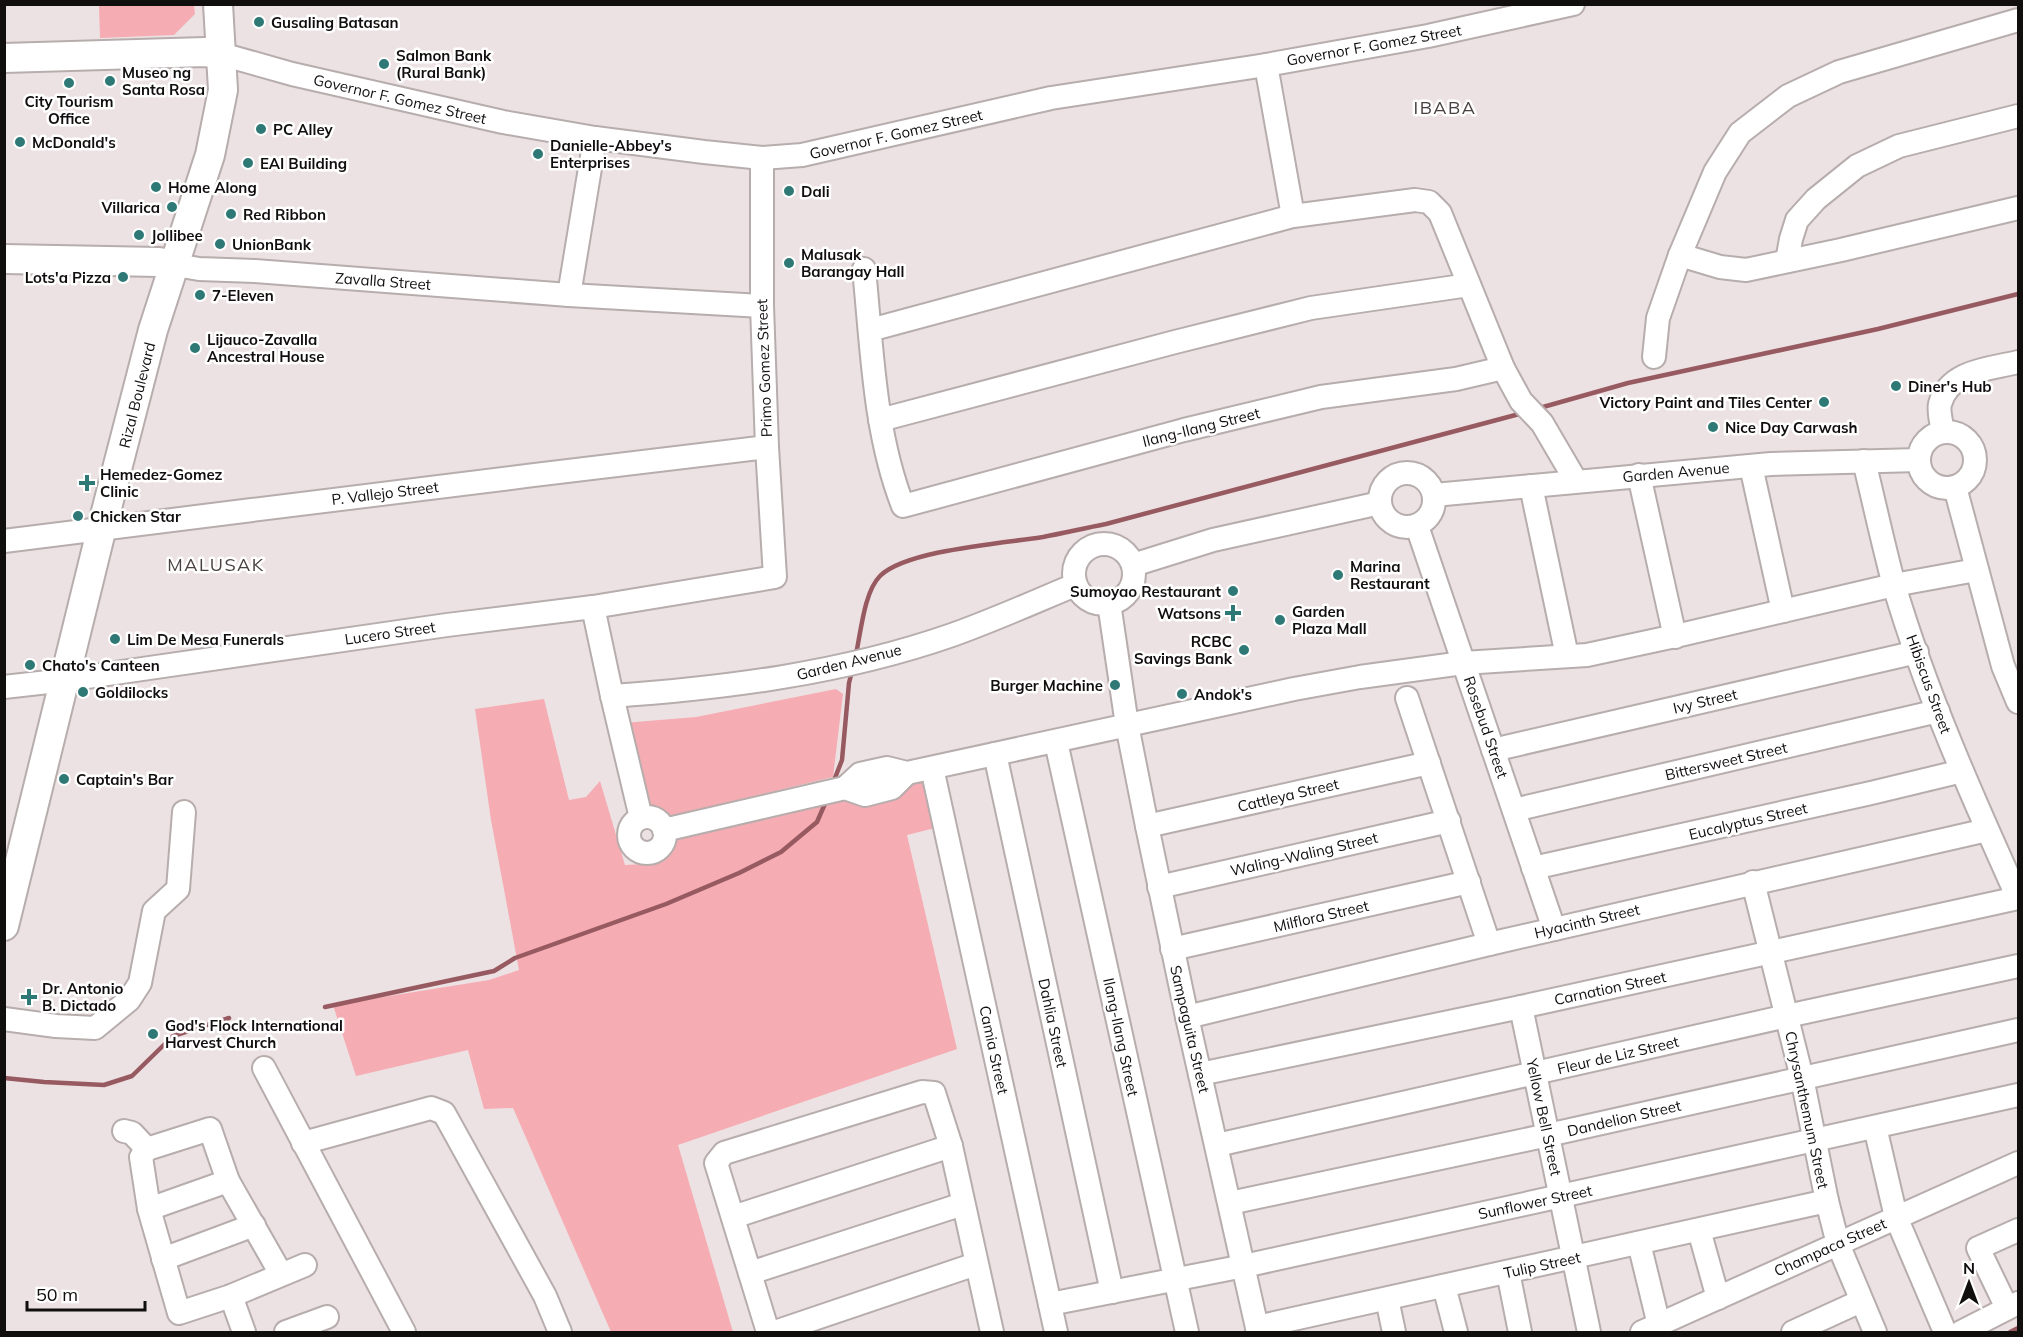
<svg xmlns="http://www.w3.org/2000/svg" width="2023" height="1337" font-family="Mulish,sans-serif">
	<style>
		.green { fill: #f5acb2 }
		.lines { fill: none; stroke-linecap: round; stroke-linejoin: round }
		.stream { stroke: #985a61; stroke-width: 4.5 }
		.minor-casing { stroke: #b7adad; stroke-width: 26 }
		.major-casing { stroke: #b7adad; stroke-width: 32 }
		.minor { stroke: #fff; stroke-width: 22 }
		.major { stroke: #fff; stroke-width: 28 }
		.poi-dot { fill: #2e7876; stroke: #fff; stroke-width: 2 }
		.labels { text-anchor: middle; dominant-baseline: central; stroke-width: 5; stroke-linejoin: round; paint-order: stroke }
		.poi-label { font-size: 15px; font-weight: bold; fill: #110e0e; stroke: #fff; text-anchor: start }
		.street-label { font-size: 15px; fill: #110e0e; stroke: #fff }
		.quarter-label { font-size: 18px; letter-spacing: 1.5px; fill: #494041; stroke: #fff }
	</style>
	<rect width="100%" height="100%" fill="#ede2e3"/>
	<g class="green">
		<path d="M99 5H194L195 14 174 35 100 38Z"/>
		<path d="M836 689 843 694 833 777 673 816 643 802 623 723 696 717Z"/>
		<path d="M544 699 569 800 586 797 600 781 625 865 646 864 668 849 681 837 839 800 867 803 909 784 925 781 935 828 907 835 957 1049 678 1145 733 1332H611L513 1108 484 1109 468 1050 356 1076 333 1005 489 980 519 970 491 820 475 709Z"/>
	</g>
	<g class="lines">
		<g class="stream">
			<path d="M1536 409 1628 383 1878 329 2018 294"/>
			<path d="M856 654C861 632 864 592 880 576 906 550 1005 543 1043 537 1064 533 1085 528 1106 524L1523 413"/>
			<path d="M833 783 842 760 849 683 852 671"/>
			<path d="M325 1007 494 971 515 958 666 904 739 873 781 852 817 822 827 799"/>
			<path d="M4 1078 44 1082 104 1085 132 1076 173 1036 229 1018"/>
			<path d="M2010 1332 2018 1328"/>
		</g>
		<defs>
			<g id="minor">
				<path d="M221 54 292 74 503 122 595 138 704 152 762 158 802 155 1051 98 1266 65 1428 36 1573 4"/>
				<path d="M1266 65 1293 216"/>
				<path d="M1680 255 1720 267 1746 270 1841 250 2018 208"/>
				<path d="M1787 261 1791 239 1797 220 1816 199 1857 166 1899 146 2018 116"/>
				<path d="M176 265 199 269 255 271 569 295 762 306"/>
				<path d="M864 269C872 348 874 432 903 506L1184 430 1321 397 1456 379 1503 368"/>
				<path d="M569 295 595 138"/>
				<path d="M870 330 1293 216 1415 200 1429 202 1440 213 1503 368 1521 401 1542 423 1576 481"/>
				<path d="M1654 357 1658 318 1680 255 1715 172 1740 133 1788 96 1839 72 2018 20"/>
				<path d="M880 420 1175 342 1311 308 1469 285"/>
				<path d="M1943 432C1942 424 1938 412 1940 404 1949 370 1990 369 2018 362"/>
				<circle cx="1947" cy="460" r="28"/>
				<path d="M1864 461C1874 502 1883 544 1894 585 1926 693 1972 796 2018 898"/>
				<path d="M1751 466 1783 611"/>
				<circle cx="1407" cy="500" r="27"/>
				<path d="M1639 475 1675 637"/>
				<path d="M1531 486 1567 656"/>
				<path d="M1955 487 2003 666 2018 702"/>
				<path d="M1434 495 1771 464 1919 460"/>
				<path d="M1417 526 1554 929"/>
				<path d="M4 541C87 530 170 520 252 510 424 489 595 467 767 447"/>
				<circle cx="1104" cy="574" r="30"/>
				<path d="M1133 565 1213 540 1380 503"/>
				<path d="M1109 603 1127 725 1147 826 1187 1017 1258 1332"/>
				<path d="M593 607 612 696 641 818"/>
				<path d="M4 687 66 680 447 625 593 607 775 577 767 447 762 306V158"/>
				<path d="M612 696C727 688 843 673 952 635 994 620 1034 602 1075 585"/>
				<path d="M1407 698 1489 944"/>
				<path d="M1056 742 1187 1332"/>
				<path d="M1493 750 1917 652"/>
				<path d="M995 754 1112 1292"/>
				<path d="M932 768 1056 1332"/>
				<path d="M845 788 860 774 887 768 907 773 1294 689 1360 677 1463 663 1587 655 1680 635 1894 585 1976 570"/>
				<path d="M1514 810 1938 711"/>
				<circle cx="647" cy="835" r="18"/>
				<path d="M1147 826 1429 763"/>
				<path d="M664 830 845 788 865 795 892 788 907 773"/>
				<path d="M1533 868 1871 793 1962 771"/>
				<path d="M1753 882 1802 1078 1827 1201 1838 1244 1875 1332"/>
				<path d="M1159 887 1449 821"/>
				<path d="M1172 949 1469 882"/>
				<path d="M1521 1007 1589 1332"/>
				<path d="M1187 1017 1489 944 1987 830"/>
				<path d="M4 1019 56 1026 95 1028 129 1000 140 983 154 911 178 889 184 812"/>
				<path d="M264 1068 404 1332"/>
				<path d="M1200 1074 1521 1007 2018 898"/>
				<path d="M1875 1127 1896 1217 1945 1332"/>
				<path d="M124 1131 132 1133 147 1149"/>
				<path d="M303 1143 431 1108 444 1113 545 1296 560 1332"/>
				<path d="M1217 1145 1787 1016 2018 966"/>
				<path d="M1230 1203 1548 1135 2018 1030"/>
				<path d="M149 1209 228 1181"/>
				<path d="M733 1217 951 1146"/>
				<path d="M1699 1230 1718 1298"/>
				<path d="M1639 1243 1659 1325"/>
				<path d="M163 1259 254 1225"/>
				<path d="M1508 1272 1520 1332"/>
				<path d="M750 1273 963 1204"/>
				<path d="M281 1274 228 1181 210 1129 147 1149 141 1157 149 1209 179 1313 231 1296 305 1265"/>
				<path d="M1444 1286 1456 1332"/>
				<path d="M231 1296 244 1332"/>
				<path d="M1387 1299 1394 1332"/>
				<path d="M1050 1304 1244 1266 2018 1095"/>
				<path d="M2007 1308 1978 1248 2018 1230"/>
				<path d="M1257 1327 1827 1201"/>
				<path d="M286 1332 327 1317"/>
				<path d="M768 1332 716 1163 724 1153 922 1092 934 1093 951 1146 992 1332"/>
				<path d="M775 1332 976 1264"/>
				<path d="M1642 1332 2018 1163"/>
				<path d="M1793 1332 1861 1301"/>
				<path d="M1961 1332 2018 1303"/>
			</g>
			<g id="major">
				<path d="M4 58 205 52 221 54"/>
				<path d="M4 259 159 262 176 265"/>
				<path d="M4 926 102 527 153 330 210 155 223 90 218 4"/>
			</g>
		</defs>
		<use href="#minor" class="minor-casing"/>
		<use href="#major" class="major-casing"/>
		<use href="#minor" class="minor"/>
		<use href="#major" class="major"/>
	</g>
	<g class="poi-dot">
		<circle cx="259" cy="22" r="6"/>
		<circle cx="384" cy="64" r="6"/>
		<circle cx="110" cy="81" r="6"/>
		<circle cx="69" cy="83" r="6"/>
		<circle cx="261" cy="129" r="6"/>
		<circle cx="20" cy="142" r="6"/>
		<circle cx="538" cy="154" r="6"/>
		<circle cx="248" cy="163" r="6"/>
		<circle cx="156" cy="187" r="6"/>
		<circle cx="789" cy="191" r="6"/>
		<circle cx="172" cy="207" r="6"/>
		<circle cx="231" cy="214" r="6"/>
		<circle cx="139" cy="235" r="6"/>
		<circle cx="220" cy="244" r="6"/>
		<circle cx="789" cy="263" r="6"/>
		<circle cx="123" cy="277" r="6"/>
		<circle cx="200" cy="295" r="6"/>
		<circle cx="195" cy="348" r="6"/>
		<circle cx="1896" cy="386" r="6"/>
		<circle cx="1824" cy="402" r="6"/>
		<circle cx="1713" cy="427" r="6"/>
		<path d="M84 474h6v6h6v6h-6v6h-6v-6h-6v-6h6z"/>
		<circle cx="78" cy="516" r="6"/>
		<circle cx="1338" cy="575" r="6"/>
		<circle cx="1233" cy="591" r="6"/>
		<path d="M1230 604h6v6h6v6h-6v6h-6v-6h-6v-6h6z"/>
		<circle cx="1280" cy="620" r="6"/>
		<circle cx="115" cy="639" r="6"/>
		<circle cx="1244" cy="650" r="6"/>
		<circle cx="30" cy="665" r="6"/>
		<circle cx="1115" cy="685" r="6"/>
		<circle cx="83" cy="692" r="6"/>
		<circle cx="1182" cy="694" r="6"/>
		<circle cx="64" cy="779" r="6"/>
		<path d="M26 988h6v6h6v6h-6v6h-6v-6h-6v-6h6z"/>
		<circle cx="153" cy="1034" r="6"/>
	</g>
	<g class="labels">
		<g class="poi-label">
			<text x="271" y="22">Gusaling Batasan</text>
			<text x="396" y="55">Salmon Bank<tspan x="396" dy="17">(Rural Bank)</tspan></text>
			<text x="122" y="72">Museo ng<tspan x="122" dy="17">Santa Rosa</tspan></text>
			<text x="69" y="101" text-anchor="middle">City Tourism<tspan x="69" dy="17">Office</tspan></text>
			<text x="273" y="129">PC Alley</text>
			<text x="32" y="142">McDonald's</text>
			<text x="550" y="145">Danielle-Abbey's<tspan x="550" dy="17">Enterprises</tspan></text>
			<text x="260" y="163">EAI Building</text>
			<text x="168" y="187">Home Along</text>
			<text x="801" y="191">Dali</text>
			<text x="160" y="207" text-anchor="end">Villarica</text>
			<text x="243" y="214">Red Ribbon</text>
			<text x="151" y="235">Jollibee</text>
			<text x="232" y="244">UnionBank</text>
			<text x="801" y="254">Malusak<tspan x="801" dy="17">Barangay Hall</tspan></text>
			<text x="111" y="277" text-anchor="end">Lots'a Pizza</text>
			<text x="212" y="295">7-Eleven</text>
			<text x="207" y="339">Lijauco-Zavalla<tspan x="207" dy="17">Ancestral House</tspan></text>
			<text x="1908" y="386">Diner's Hub</text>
			<text x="1812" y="402" text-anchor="end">Victory Paint and Tiles Center</text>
			<text x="1725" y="427">Nice Day Carwash</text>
			<text x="100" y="474">Hemedez-Gomez<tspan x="100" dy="17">Clinic</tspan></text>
			<text x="90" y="516">Chicken Star</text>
			<text x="1350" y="566">Marina<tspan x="1350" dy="17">Restaurant</tspan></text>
			<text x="1221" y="591" text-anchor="end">Sumoyao Restaurant</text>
			<text x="1292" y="611">Garden<tspan x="1292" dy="17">Plaza Mall</tspan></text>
			<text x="1221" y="613" text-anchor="end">Watsons</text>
			<text x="127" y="639">Lim De Mesa Funerals</text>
			<text x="1232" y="641" text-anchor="end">RCBC<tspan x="1232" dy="17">Savings Bank</tspan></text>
			<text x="42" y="665">Chato's Canteen</text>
			<text x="1103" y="685" text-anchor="end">Burger Machine</text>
			<text x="95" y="692">Goldilocks</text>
			<text x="1194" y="694">Andok's</text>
			<text x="76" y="779">Captain's Bar</text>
			<text x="42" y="988">Dr. Antonio<tspan x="42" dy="17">B. Dictado</tspan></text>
			<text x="165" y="1025">God's Flock International<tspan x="165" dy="17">Harvest Church</tspan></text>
		</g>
		<g class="street-label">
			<text transform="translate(1374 45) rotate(-10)">Governor F. Gomez Street</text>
			<text transform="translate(400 99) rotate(13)">Governor F. Gomez Street</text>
			<text transform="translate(896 134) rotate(-13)">Governor F. Gomez Street</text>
			<text transform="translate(383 281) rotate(4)">Zavalla Street</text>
			<text transform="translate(764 368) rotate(-92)">Primo Gomez Street</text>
			<text transform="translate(137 395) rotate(-76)">Rizal Boulevard</text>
			<text transform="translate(1201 427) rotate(-14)">Ilang-Ilang Street</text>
			<text transform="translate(1676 472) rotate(-5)">Garden Avenue</text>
			<text transform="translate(385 493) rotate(-7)">P. Vallejo Street</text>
			<text transform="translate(390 633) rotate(-8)">Lucero Street</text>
			<text transform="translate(849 662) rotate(-14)">Garden Avenue</text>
			<text transform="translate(1929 684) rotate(70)">Hibiscus Street</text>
			<text transform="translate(1705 701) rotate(-13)">Ivy Street</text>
			<text transform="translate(1486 727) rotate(71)">Rosebud Street</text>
			<text transform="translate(1726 761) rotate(-13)">Bittersweet Street</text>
			<text transform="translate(1288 795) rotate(-13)">Cattleya Street</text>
			<text transform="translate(1748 821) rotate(-13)">Eucalyptus Street</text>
			<text transform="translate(1304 854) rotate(-13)">Waling-Waling Street</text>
			<text transform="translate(1321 916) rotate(-13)">Milflora Street</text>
			<text transform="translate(1587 921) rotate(-13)">Hyacinth Street</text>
			<text transform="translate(1610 988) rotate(-12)">Carnation Street</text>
			<text transform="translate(1053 1023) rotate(78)">Dahlia Street</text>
			<text transform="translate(1190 1029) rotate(77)">Sampaguita Street</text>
			<text transform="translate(1121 1037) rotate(78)">Ilang-Ilang Street</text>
			<text transform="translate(994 1050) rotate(78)">Camia Street</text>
			<text transform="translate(1618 1055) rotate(-13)">Fleur de Liz Street</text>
			<text transform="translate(1807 1110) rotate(78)">Chrysanthemum Street</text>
			<text transform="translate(1544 1117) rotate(78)">Yellow Bell Street</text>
			<text transform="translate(1624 1118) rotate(-13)">Dandelion Street</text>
			<text transform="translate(1535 1202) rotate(-12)">Sunflower Street</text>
			<text transform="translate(1830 1247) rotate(-24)">Champaca Street</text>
			<text transform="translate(1542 1265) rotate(-12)">Tulip Street</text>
		</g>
		<g class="quarter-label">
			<text x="1445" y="107">IBABA</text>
			<text x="216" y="564">MALUSAK</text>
		</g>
	</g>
	<rect width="2023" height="1337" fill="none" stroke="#110e0e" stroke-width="12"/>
	<g transform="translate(1969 1283)" stroke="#ffffff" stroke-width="4.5" paint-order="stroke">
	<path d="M0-4.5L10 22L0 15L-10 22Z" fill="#110e0e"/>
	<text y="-9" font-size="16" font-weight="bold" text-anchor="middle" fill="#110e0e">N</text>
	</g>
	<path d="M27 1301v9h118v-9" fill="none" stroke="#110e0e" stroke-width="3"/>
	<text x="36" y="1301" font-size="18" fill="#110e0e" stroke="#ffffff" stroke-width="4.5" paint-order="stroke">50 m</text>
</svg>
